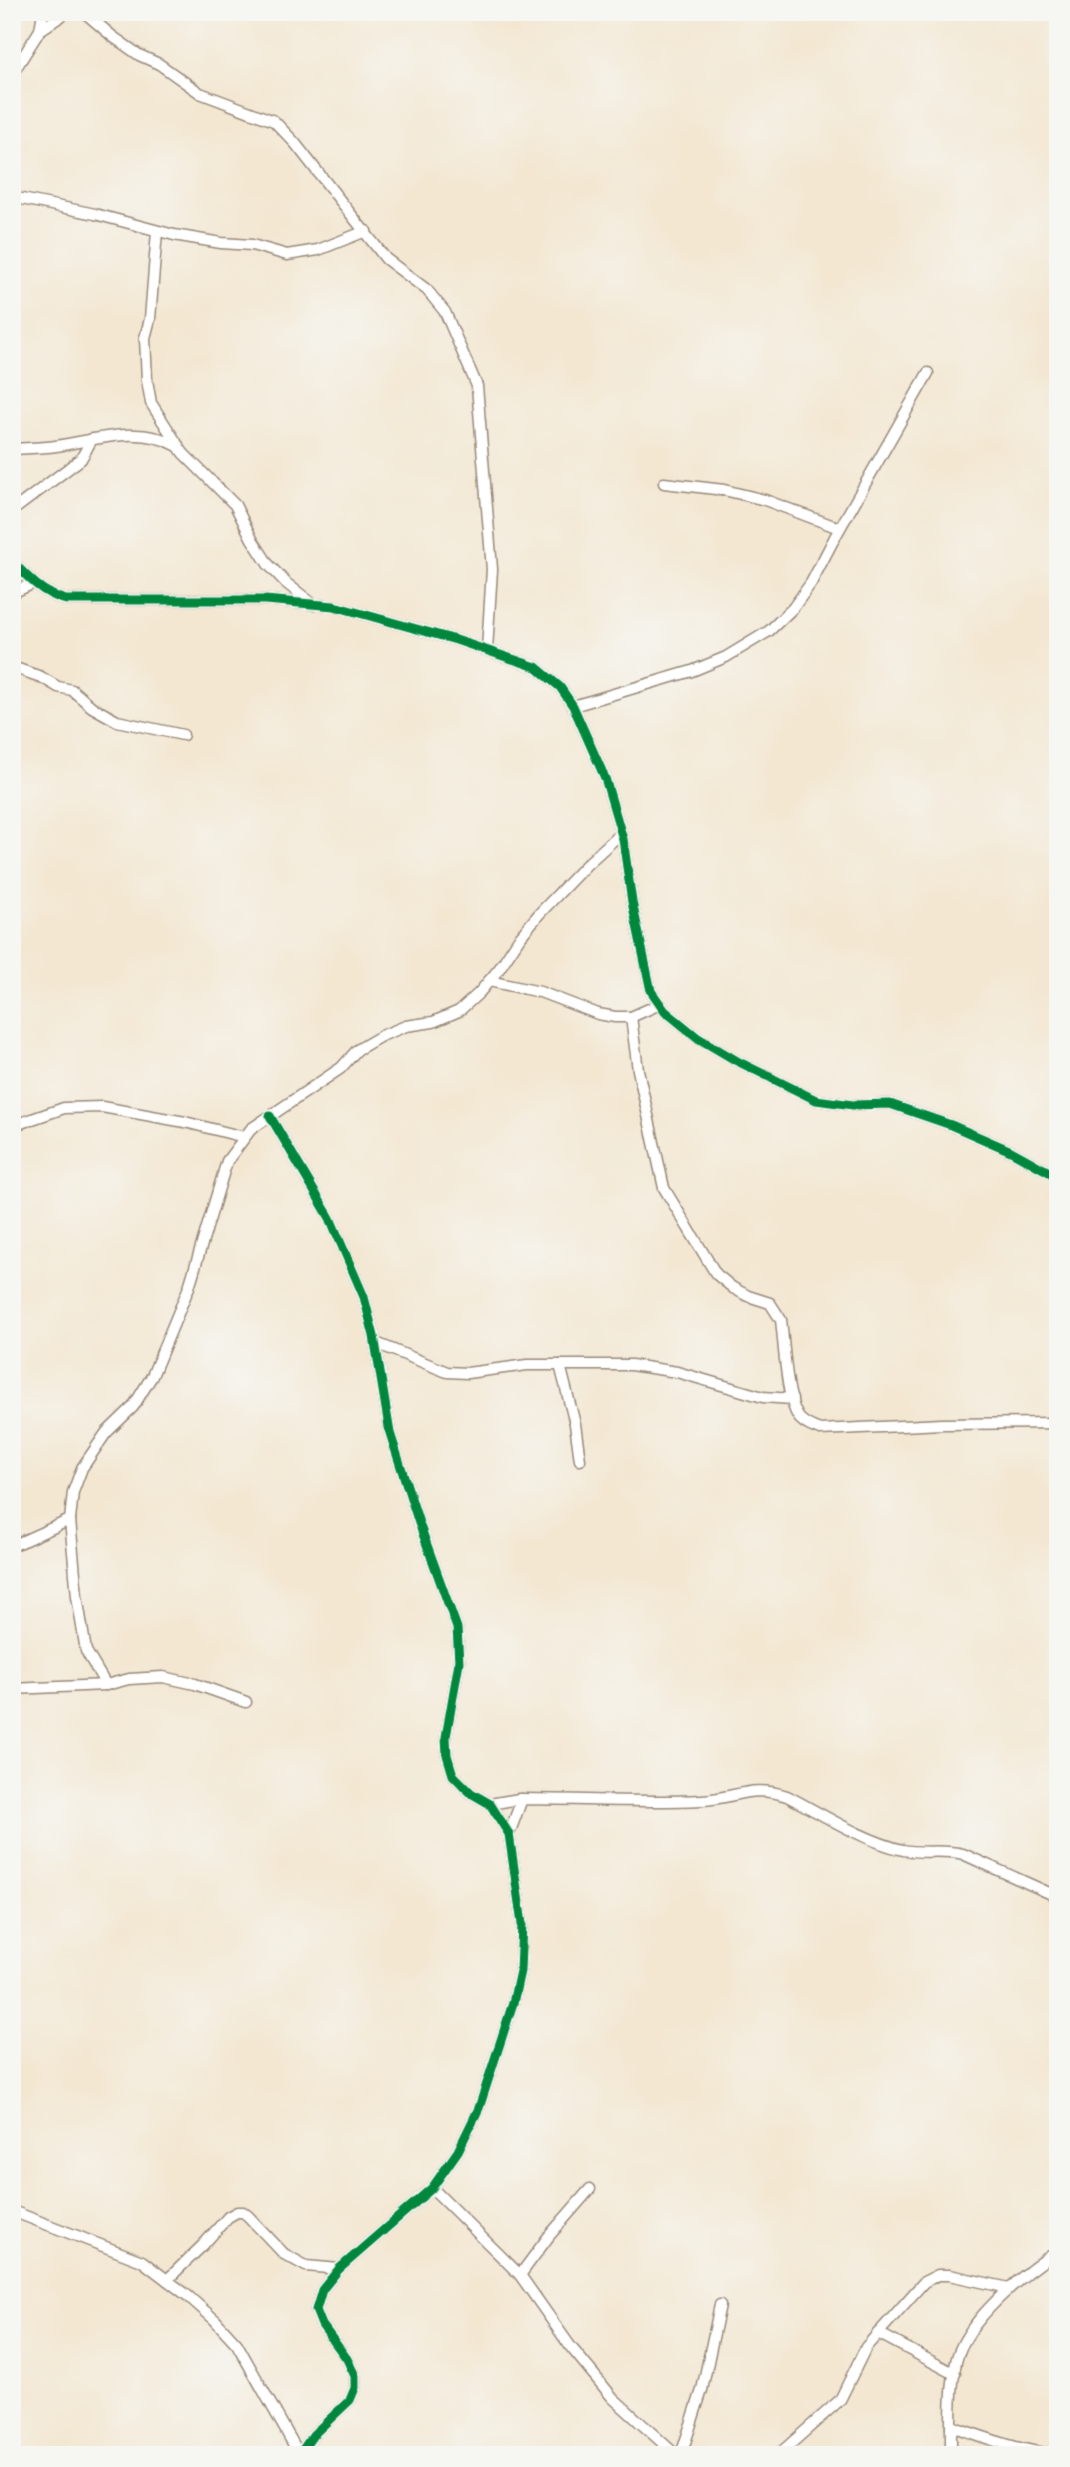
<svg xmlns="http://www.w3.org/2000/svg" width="1070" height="2467" font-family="Sriracha,sans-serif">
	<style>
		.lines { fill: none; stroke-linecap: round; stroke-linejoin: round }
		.street-casing { stroke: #978878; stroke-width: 13 }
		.street { stroke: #fff; stroke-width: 10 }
		.cycleway-casing { stroke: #f6f6f2; stroke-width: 13 }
		.cycleway { stroke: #00873e; stroke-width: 9 }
	</style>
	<rect width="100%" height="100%" fill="#f6f6f2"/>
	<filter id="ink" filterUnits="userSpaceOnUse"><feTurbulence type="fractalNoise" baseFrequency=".0143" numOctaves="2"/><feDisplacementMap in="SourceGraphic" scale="14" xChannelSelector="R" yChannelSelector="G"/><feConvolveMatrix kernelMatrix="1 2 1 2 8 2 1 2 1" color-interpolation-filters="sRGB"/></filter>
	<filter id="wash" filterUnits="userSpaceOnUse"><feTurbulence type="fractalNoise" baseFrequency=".00686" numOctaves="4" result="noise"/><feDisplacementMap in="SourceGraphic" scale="28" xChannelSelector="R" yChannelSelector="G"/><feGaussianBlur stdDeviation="1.57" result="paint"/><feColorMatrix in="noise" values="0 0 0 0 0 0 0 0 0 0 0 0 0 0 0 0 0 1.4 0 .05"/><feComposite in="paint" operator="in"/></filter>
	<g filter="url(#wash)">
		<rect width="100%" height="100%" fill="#f3e7d2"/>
	</g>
	<g filter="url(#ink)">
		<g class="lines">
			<defs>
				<g id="street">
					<path d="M84 12 112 36 139 55 159 64 200 93 274 121 295 143 386 259 427 290 445 312 477 386 492 569 487 650"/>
					<path d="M40 30 67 12"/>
					<path d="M12 74 40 30 43 12"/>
					<path d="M12 197 95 214 174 235 221 243 252 245 287 255 318 250 366 231"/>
					<path d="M157 231 150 319 145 338 147 380 151 403 183 453 235 505 252 539 268 564 286 583 314 605"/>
					<path d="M12 449C27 448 41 448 56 446 97 440 138 424 178 446"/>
					<path d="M664 483 724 490 765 500 839 528"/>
					<path d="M12 511 81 459 92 439"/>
					<path d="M12 561C28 578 43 594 66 600H265L334 606 456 640 536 667 560 687 573 706 605 778 623 839 632 902 651 991 665 1011 698 1038 737 1061 816 1100 853 1105 890 1104 951 1125 1011 1151 1058 1177"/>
					<path d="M12 593 34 583"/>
					<path d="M12 667 41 677 58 687 72 690 92 707 117 721 183 735"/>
					<path d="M573 706 692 671 726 657 769 631 793 608 811 583 835 537 928 373"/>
					<path d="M489 981 540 992 598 1014 615 1017H631L660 1004"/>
					<path d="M631 1017 638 1070 664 1188 716 1274 733 1288 748 1296 770 1303 781 1320C784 1342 786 1403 800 1419 806 1425 812 1427 820 1430L942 1424 1058 1423"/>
					<path d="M270 1116 330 1218 364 1297 374 1336 390 1433 419 1523 457 1628 459 1662 446 1737 447 1755 453 1775 471 1793 490 1804 509 1834 522 1924 520 1971 513 2003 479 2108 458 2151 432 2188 339 2269 322 2290 316 2310 322 2325 347 2359 355 2376V2388L350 2400 313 2435 299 2455"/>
					<path d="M12 1126 64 1108 102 1107 185 1122 244 1137"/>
					<path d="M376 1343 447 1372 467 1373 527 1365H631L677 1372 763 1397 792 1399"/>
					<path d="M560 1365 575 1424 580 1460"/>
					<path d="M12 1546 70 1520"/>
					<path d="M106 1685 86 1651 77 1596 70 1520 73 1492 82 1468 106 1433 133 1407 152 1376 189 1287 227 1161 251 1129 341 1068 357 1050 381 1036 406 1026 433 1022 459 1011 479 993 499 969 520 937 539 914 586 865 621 833"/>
					<path d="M12 1689 106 1685 129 1679 163 1677 195 1684 246 1702"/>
					<path d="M490 1804 519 1799C580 1799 642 1803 702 1800 737 1798 751 1784 787 1796 822 1814 864 1841 903 1850 923 1854 943 1849 963 1854L1058 1897"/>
					<path d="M509 1834 522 1799"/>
					<path d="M432 2188 520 2275 570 2346 613 2398 676 2455"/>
					<path d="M12 2211 142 2261 188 2296 215 2320 237 2344 299 2454"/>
					<path d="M520 2275 549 2236 590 2189"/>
					<path d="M167 2280 203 2245 228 2217 237 2212H243L248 2216 284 2254 306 2266 339 2269"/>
					<path d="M878 2333 955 2374"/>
					<path d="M951 2426C986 2438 1021 2451 1058 2455"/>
					<path d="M681 2455 702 2390 720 2305"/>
					<path d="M778 2455 840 2400 866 2347 924 2282 938 2275H949L1009 2288"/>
					<path d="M951 2455C951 2424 950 2392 956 2362 965 2321 1024 2273 1058 2251"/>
				</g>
			</defs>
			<use href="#street" class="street-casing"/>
			<use href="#street" class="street"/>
			<defs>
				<g id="cycleway">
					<path d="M12 561C28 578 43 594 66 600H265L334 606 456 640 536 667 560 687 573 706 605 778 623 839 632 902 651 991 665 1011 698 1038 737 1061 816 1100 853 1105 890 1104 951 1125 1011 1151 1058 1177"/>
					<path d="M270 1116 330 1218 364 1297 374 1336 390 1433 419 1523 457 1628 459 1662 446 1737 447 1755 453 1775 471 1793 490 1804 509 1834 522 1924 520 1971 513 2003 479 2108 458 2151 432 2188 339 2269 322 2290 316 2310 322 2325 347 2359 355 2376V2388L350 2400 313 2435 299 2455"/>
				</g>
			</defs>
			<use href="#cycleway" class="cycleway-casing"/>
			<use href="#cycleway" class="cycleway"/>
		</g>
	</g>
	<rect width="1070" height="2467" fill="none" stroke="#f6f6f2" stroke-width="42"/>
</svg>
